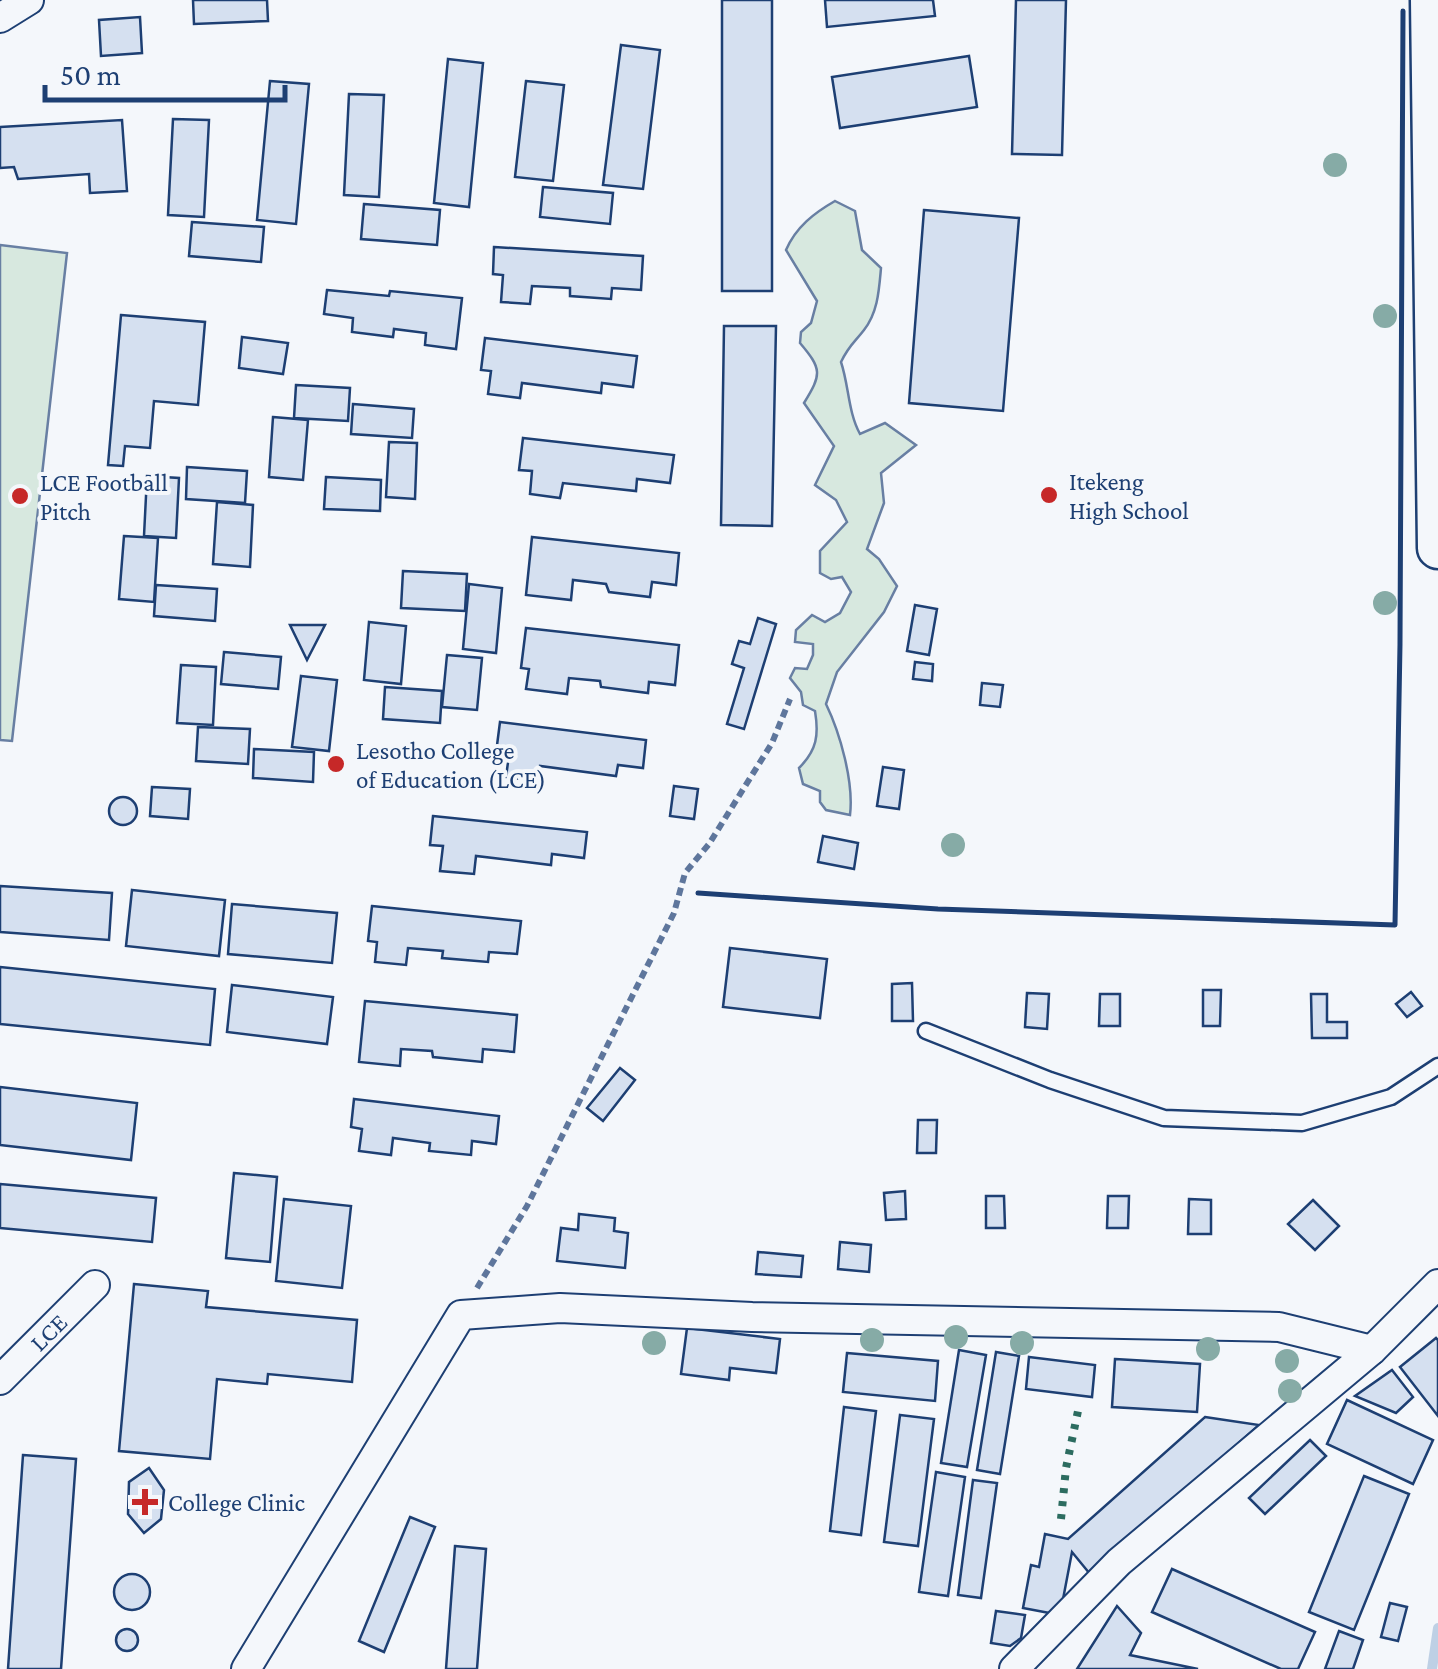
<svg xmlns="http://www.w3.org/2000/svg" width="1438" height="1669" font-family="'Crimson Pro',serif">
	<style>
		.green { fill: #d7e8df; stroke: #687fa3; stroke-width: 2.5 }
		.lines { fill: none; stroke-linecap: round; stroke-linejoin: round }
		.stream { stroke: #bed0e5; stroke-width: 10 }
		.building { fill: #d5e0f0; stroke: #1d3f73; stroke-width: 2.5 }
		.lane-casing { stroke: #1d3f73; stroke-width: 19 }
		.street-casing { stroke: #1d3f73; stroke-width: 32 }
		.secondary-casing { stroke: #1d3f73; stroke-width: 45 }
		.path { stroke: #5e769c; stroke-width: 6; stroke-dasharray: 8 5; stroke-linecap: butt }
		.lane { stroke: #f4f7fb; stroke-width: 14 }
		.street { stroke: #f4f7fb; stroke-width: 28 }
		.secondary { stroke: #f4f7fb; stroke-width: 40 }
		.hedge { stroke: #2c6c60; stroke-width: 8; stroke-dasharray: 5 8; stroke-linecap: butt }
		.wall { stroke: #1d3f73; stroke-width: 5 }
		.tree { fill: #86aba6 }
		.poi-dot { fill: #c62828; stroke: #f4f7fb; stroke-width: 4 }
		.labels { text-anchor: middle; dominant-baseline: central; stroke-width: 8; stroke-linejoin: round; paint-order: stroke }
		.poi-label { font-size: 25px; fill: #1d3f73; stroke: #f4f7fb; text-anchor: start }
		.street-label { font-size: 25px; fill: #1d3f73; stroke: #f4f7fb }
	</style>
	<rect width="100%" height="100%" fill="#f4f7fb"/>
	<g class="green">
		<path d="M835 201 855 211 862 250 881 268C879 290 878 312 864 330 854 343 849 345 841 362 849 386 848 412 860 434L885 423 916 445 881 473 884 503 867 549 879 559 897 586 884 612 837 672 826 704C840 733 854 782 850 815L826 810 820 802V791L803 784 799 768C817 750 819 735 815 711L803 705 801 692 790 678 795 668 807 669 813 655V644L795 642 796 630 812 615 825 622 840 613 851 592 842 577 831 579 820 573V551L847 522 836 500 815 485 834 446 804 403C822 374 822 369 800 343L801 332 811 323 817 301 786 250C796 227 814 213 835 201Z"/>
		<path d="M0 245 67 253 12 741 0 740Z"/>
	</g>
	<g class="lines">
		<path class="stream" d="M1432 1669 1438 1628"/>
	</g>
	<g class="building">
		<path d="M193 0H267L268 21 194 24Z"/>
		<rect x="722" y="0" width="50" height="291"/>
		<path d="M825 0H933L935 16 827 27Z"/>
		<path d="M1016 0H1066L1062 155 1012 154Z"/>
		<path d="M140 17 142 53 101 56 99 20Z"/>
		<path d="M621 45 660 50 643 189 603 185Z"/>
		<path d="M969 56 977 107 840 128 832 77Z"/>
		<path d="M448 59 483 63 469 207 434 203Z"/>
		<path d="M270 81 309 84 296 224 257 220Z"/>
		<path d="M526 81 564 85 553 181 515 177Z"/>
		<path d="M349 94 384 95 379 197 344 195Z"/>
		<path d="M173 119 209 120 204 217 168 215Z"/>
		<path d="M122 120 127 191 90 193 89 174 18 179 14 167 0 168V127Z"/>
		<path d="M543 187 613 193 610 224 540 217Z"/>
		<path d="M364 204 440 210 437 245 361 239Z"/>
		<path d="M924 210 1019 218 1003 411 909 403Z"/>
		<path d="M192 222 264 227 261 262 189 256Z"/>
		<path d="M494 247 643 256 641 290 612 288 611 299 570 296V288L532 286 530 304 501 302 503 275 493 274Z"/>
		<path d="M327 290 389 296 390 291 462 298 456 349 425 345 426 333 394 329 393 337 352 332 353 318 324 314Z"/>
		<path d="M121 315 205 322 198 405 154 401 150 448 125 446 123 466 108 465Z"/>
		<path d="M724 326H776L772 526 721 525Z"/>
		<path d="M242 337 288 343 283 374 239 368Z"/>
		<path d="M485 338 637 356 633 387 602 383 601 393 522 383 520 398 488 394 491 371 481 370Z"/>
		<path d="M296 385 350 388 348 421 294 418Z"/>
		<path d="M353 404 414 409 412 438 351 434Z"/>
		<path d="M273 417 308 420 303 480 269 477Z"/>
		<path d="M523 438 674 455 670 483 637 479 636 491 563 483 560 498 530 494 532 471 519 470Z"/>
		<path d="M389 442 417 443 415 499 386 497Z"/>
		<path d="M187 467 247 471 245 503 186 499Z"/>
		<path d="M147 476 179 478 176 538 144 536Z"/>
		<path d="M326 477 381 480 380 511 324 509Z"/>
		<path d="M217 502 253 505 250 567 213 564Z"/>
		<path d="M124 536 158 538 154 602 119 599Z"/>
		<path d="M532 537 679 553 676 585 652 582 650 597 609 592 606 584 573 580 571 600 526 595Z"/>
		<path d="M403 571 467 574 465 611 401 608Z"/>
		<path d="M469 584 502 588 496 653 463 649Z"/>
		<path d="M156 585 217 589 215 621 154 616Z"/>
		<path d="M915 605 937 609 929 655 907 651Z"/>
		<path d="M758 618 776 624 744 729 727 724 744 668 732 664 739 641 750 644Z"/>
		<path d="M369 622 406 626 401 684 364 680Z"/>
		<path d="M290 625H325L307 660Z"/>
		<path d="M526 628 679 645 675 685 649 682 648 693 601 687 600 681 569 678 567 694 526 689 529 669 521 668Z"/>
		<path d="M224 652 281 657 278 689 221 684Z"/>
		<path d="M447 655 482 658 477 710 442 707Z"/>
		<path d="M915 662 933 664 932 681 913 679Z"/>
		<path d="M181 665 216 667 213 725 177 723Z"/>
		<path d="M301 676 337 680 329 751 292 747Z"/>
		<path d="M982 683 1003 685 1000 707 980 705Z"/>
		<path d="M385 687 442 691 440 723 383 719Z"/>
		<path d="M500 722 646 740 643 768 618 765 616 776 540 766 538 781 506 777 509 755 496 753Z"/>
		<path d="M198 727 250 729 248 764 196 761Z"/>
		<path d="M254 749 314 752 313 782 253 778Z"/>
		<path d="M883 767 904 770 899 809 877 806Z"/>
		<path d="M674 786 698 789 694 819 670 816Z"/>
		<path d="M152 787 190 789 188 819 150 816Z"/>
		<circle cx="123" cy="811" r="14"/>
		<path d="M433 816 587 832 584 858 552 854 551 865 476 856 474 874 440 871 443 846 430 845Z"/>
		<path d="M823 836 858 843 854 869 818 862Z"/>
		<path d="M0 886 112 893 109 940 0 932Z"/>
		<path d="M132 890 225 900 219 956 126 946Z"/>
		<path d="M232 904 337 913 332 963 228 954Z"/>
		<path d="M372 906 521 921 517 954 489 952 488 962 442 958 443 951 408 948 406 965 375 962 377 942 368 941Z"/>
		<path d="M730 948 827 959 820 1018 723 1007Z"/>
		<path d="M0 967 215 989 210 1045 0 1024Z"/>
		<path d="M912 983 913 1021H892V984Z"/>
		<path d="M232 985 333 997 327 1044 227 1032Z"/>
		<path d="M1203 990H1221L1220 1026H1203Z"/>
		<path d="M1411 992 1422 1006 1407 1017 1396 1004Z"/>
		<path d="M1027 993 1049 994 1047 1029 1025 1027Z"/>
		<path d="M1100 994H1120V1026H1099Z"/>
		<path d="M1311 994H1327V1022H1347V1038H1312Z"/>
		<path d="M365 1001 517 1015 514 1052 483 1049 482 1062 433 1057 432 1051 401 1049 400 1066 359 1062Z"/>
		<path d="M620 1068 635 1080 603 1121 587 1108Z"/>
		<path d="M0 1087 137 1103 131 1160 0 1145Z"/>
		<path d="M354 1099 499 1116 496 1144 472 1141 471 1155 429 1151 430 1143 393 1138 391 1155 359 1151 362 1129 351 1127Z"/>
		<path d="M918 1120H937L936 1153H917Z"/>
		<path d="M234 1173 277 1177 270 1262 226 1258Z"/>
		<path d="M0 1184 156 1198 152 1242 0 1228Z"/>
		<path d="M905 1191 906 1219 886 1220 884 1193Z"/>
		<path d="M986 1196H1004L1005 1228H986Z"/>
		<path d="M1108 1196H1129L1128 1228H1107Z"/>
		<path d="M284 1199 351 1206 342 1288 276 1281Z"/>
		<path d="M1189 1199 1211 1200V1234H1188Z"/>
		<path d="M1313 1200 1339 1226 1315 1250 1288 1224Z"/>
		<path d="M579 1214 615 1218 614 1231 628 1233 625 1268 557 1261 561 1228 578 1230Z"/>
		<path d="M840 1242 871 1245 869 1272 838 1269Z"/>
		<path d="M758 1252 803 1256 801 1277 756 1274Z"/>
		<path d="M134 1284 208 1291 206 1307 357 1320 352 1382 268 1374 267 1384 217 1379 210 1459 119 1451Z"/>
		<path d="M687 1328 780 1339 776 1373 730 1368 729 1380 681 1374Z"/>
		<path d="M1436 1338 1438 1340V1416L1400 1367Z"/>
		<path d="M959 1350 986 1355 967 1467 941 1463Z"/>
		<path d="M996 1352 1019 1356 1000 1474 977 1470Z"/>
		<path d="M847 1353 938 1361 935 1401 843 1392Z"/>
		<path d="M1029 1357 1095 1365 1092 1397 1026 1389Z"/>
		<path d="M1115 1359 1200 1364 1197 1412 1112 1407Z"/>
		<path d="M1392 1370 1413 1397 1396 1413 1355 1396Z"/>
		<path d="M1347 1400 1433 1440 1413 1484 1327 1444Z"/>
		<path d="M844 1407 876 1411 861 1535 830 1531Z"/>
		<path d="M900 1415 934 1419 918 1546 884 1542Z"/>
		<path d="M1205 1417 1259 1425 1090 1574 1072 1552 1060 1615 1023 1608 1031 1565 1039 1567 1045 1534 1068 1539Z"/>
		<path d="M1310 1440 1326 1456 1265 1514 1249 1498Z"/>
		<path d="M23 1455 76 1459 61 1669H8Z"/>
		<path d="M149 1468 164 1490 161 1519 144 1533 128 1514 129 1482Z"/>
		<path d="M936 1472 965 1477 948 1596 919 1592Z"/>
		<path d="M1364 1476 1409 1494 1354 1630 1309 1612Z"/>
		<path d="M973 1480 997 1483 981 1598 958 1595Z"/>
		<path d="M410 1517 435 1527 384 1652 359 1641Z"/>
		<path d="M455 1546 486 1549 477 1669H446Z"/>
		<path d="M1172 1569 1315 1632 1298 1669H1281L1152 1612Z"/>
		<circle cx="132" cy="1592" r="18"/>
		<path d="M1390 1603 1407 1607 1398 1641 1381 1637Z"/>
		<path d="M1117 1606 1141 1633 1130 1655 1198 1669H1077Z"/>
		<path d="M996 1611 1025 1615 1021 1638 1010 1646 991 1643Z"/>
		<circle cx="127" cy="1640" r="11"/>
		<path d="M1339 1631 1363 1640 1353 1669H1325Z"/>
	</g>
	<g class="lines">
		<defs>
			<path id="lane" d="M926 1031 1050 1080 1164 1118 1302 1123 1391 1097 1438 1066"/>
			<g id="street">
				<path d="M0 18 29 0"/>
				<path id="s1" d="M0 1380 95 1285"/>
				<path d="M246 1669 461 1315 560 1308 752 1317 1279 1327 1372 1350"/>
				<path d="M1014 1669 1119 1562 1372 1350 1438 1284"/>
			</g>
			<path id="secondary" d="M1431 0 1438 548"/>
		</defs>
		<use href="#lane" class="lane-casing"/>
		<use href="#street" class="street-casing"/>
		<use href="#secondary" class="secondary-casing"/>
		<path class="path" d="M477 1288 527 1206 594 1072 674 913 685 873 709 844 772 743 790 699"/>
		<use href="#lane" class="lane"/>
		<use href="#street" class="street"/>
		<use href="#secondary" class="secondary"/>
		<path class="hedge" d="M1061 1519 1066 1468 1078 1411"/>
		<path class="wall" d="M698 893 938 909 1395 925 1400 644 1403 11"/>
	</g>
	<g class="tree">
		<circle cx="1335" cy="165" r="12"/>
		<circle cx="1385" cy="316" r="12"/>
		<circle cx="1385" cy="603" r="12"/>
		<circle cx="953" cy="845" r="12"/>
		<circle cx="956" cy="1337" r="12"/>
		<circle cx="872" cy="1340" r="12"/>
		<circle cx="654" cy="1343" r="12"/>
		<circle cx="1022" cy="1343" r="12"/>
		<circle cx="1208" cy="1349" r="12"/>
		<circle cx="1287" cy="1361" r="12"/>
		<circle cx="1290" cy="1391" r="12"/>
	</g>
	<g class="poi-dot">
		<circle cx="1049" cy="495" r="10"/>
		<circle cx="20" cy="496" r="10"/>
		<circle cx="336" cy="764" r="10"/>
		<path d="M140 1487h10v10h10v10h-10v10h-10v-10h-10v-10h10z"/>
	</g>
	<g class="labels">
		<g class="poi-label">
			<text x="1069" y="481">Itekeng<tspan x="1069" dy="29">High School</tspan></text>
			<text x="40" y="482">LCE Football<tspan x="40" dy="29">Pitch</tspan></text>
			<text x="356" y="750">Lesotho College<tspan x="356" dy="29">of Education (LCE)</tspan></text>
			<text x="168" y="1502">College Clinic</text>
		</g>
		<g class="street-label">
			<text stroke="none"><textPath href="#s1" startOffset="68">LCE</textPath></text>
		</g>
	</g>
	<path d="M45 85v15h240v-15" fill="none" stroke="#1d3f73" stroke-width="5"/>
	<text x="60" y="85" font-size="30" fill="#1d3f73" stroke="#f4f7fb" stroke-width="8" paint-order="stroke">50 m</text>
</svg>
